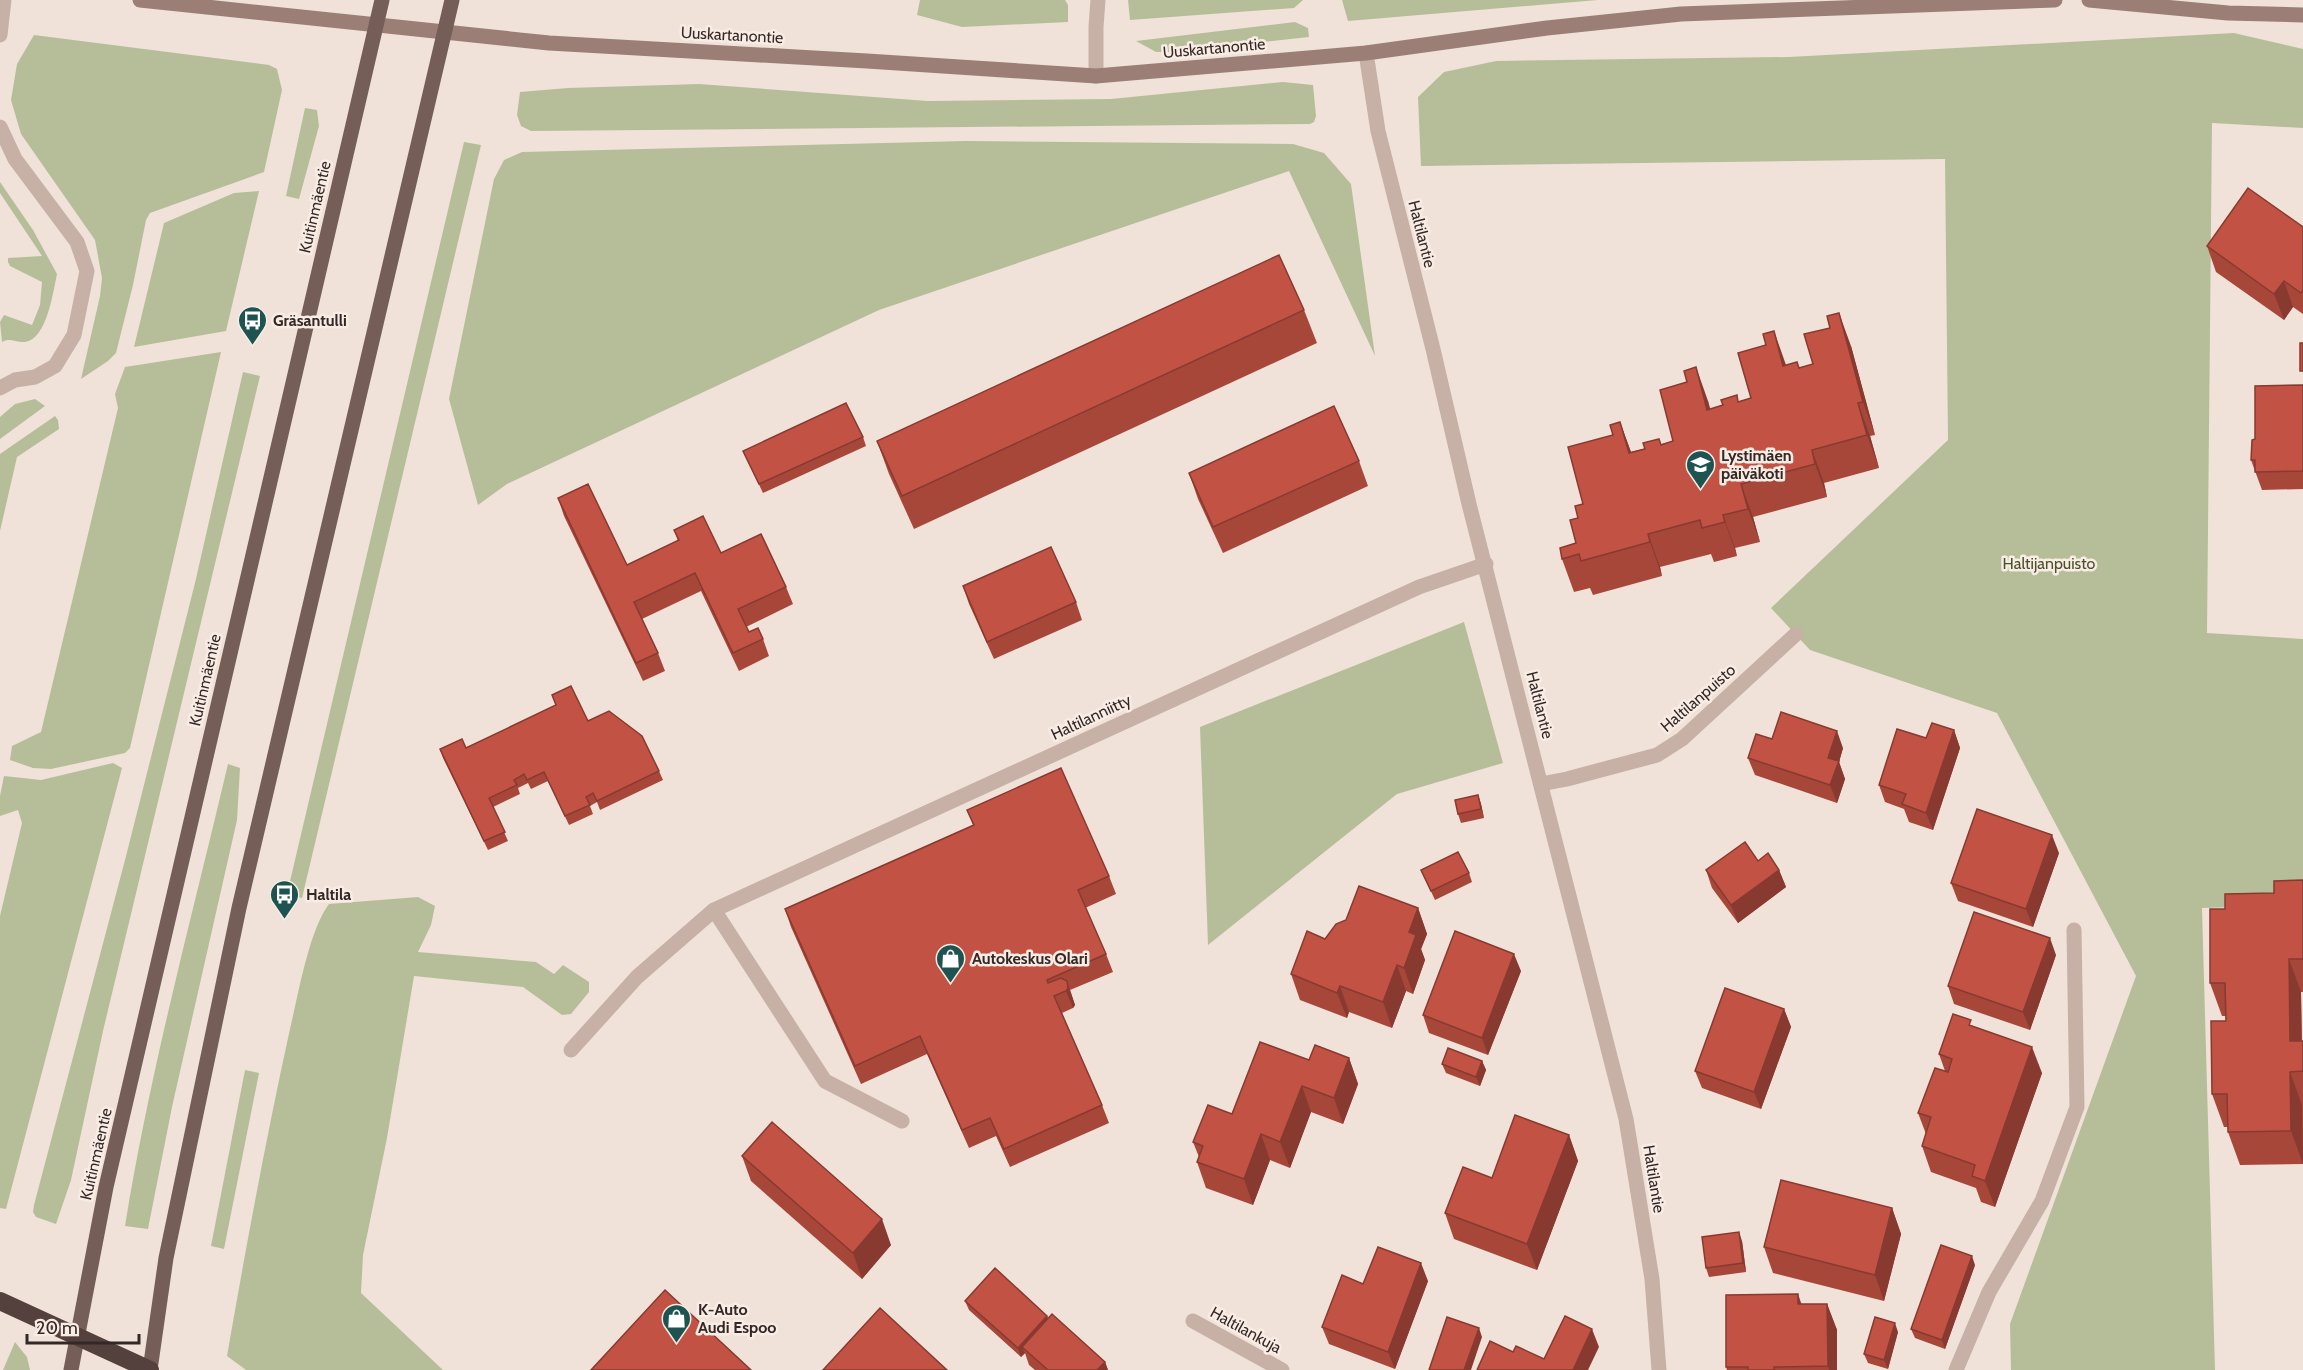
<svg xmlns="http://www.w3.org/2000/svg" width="2303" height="1370" font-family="Cabin,sans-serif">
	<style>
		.green { fill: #b6be99 }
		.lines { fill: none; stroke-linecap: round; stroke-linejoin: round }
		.lane { stroke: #c7b0a5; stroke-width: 15 }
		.street { stroke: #c7b0a5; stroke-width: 15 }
		.secondary { stroke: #9b7f76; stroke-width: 15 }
		.primary { stroke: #755e57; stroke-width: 15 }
		.highway { stroke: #54413d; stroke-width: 18 }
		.wall { fill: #a7473a }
		.shaded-wall { fill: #883a30 }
		.building { fill: #c25344; stroke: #883a30; stroke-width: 1.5 }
		.labels { text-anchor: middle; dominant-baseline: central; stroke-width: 5; stroke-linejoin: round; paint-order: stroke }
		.street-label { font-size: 16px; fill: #332826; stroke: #f8ece4 }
		.poi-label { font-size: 16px; font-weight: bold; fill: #332826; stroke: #f8ece4; text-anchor: start }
		.park-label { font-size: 16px; fill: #47512a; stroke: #f8ece4 }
	</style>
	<rect width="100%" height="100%" fill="#f0e2d8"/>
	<g class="green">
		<path d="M920 0H1065L1068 5V22L962 27 917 15Z"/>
		<path d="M1128 0H1303L1294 8 1130 20Z"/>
		<path d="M1342 0H1598L1348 21Z"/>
		<path d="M1295 22 1308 28 1309 37 1169 52H1156L1136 41Z"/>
		<path d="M2234 33 2303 49V128L2212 123 2207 633 2303 639V905L2202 908 2215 1370H2011L2010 1324 2136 976 1997 713 1810 650 1771 608 1948 440 1945 159 1421 166 1418 97 1444 72 1496 61 1789 57Z"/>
		<path d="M34 35 269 65 277 69 282 90 264 172 150 213 146 220 133 285 116 353 108 361 81 379 100 296 102 278 95 240 21 134 11 100 17 64Z"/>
		<path d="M1283 82 1313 85 1316 116 1314 122 1310 124 531 131 521 126 517 115 520 92 568 88 699 84 928 101 1111 99Z"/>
		<path d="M305 108 317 110 319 126 299 199 286 196Z"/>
		<path d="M966 141 1293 144 1324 153 1351 184 1375 356 1289 171 879 310 507 484 478 505 449 399 494 179 504 160 522 152Z"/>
		<path d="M464 142 481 145 302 898 287 894Z"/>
		<path d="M0 182 33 230 57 274C53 292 47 339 25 342 15 343 11 337 2 342L0 322 4 315 32 325 40 305 42 282 10 266 8 262V258L42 256 0 193Z"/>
		<path d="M259 191 226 331 134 347 164 223 234 193Z"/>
		<path d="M221 352 130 748 125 753 51 769 33 768 10 760 12 746 41 732 118 408 115 394 125 367Z"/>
		<path d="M243 372 260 376 103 1031 71 1180 56 1224 36 1217 33 1212 34 1205 125 860 195 583Z"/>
		<path d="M35 399 45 406 0 439V417L15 404Z"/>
		<path d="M55 416 58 420 59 429 17 457 0 531V454Z"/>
		<path d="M1464 622 1503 763 1397 794 1208 945 1200 727Z"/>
		<path d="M113 763 122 768 6 1209 0 1208V916L22 823 18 810 0 816V796L4 776 41 780Z"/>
		<path d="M228 764 240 768 237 820 172 1107 148 1229 125 1226C150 1070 192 917 228 764Z"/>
		<path d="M418 897 435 906 431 925 418 952 536 962 554 974 563 965 589 982V992L571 1014 562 1015 523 987 414 976 387 1138 363 1255 361 1293 443 1370H246L227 1356C246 1247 266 1138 290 1029 298 996 309 930 329 904Z"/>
		<path d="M245 1070 259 1073 224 1249 211 1246Z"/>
		<path d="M15 1342 27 1357 30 1370H3Z"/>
	</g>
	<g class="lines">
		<g class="lane">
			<path d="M0 35 4 0"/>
			<path d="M1096 76V27L1098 0"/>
			<path d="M0 127 15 159 77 242 87 271 74 335 55 366 35 377 15 380 0 388"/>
			<path d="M571 1050 637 977 714 910 825 1081 902 1121"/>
			<path d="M1956 1370 1989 1292 2042 1201 2077 1107 2074 930"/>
		</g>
		<g class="street">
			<path d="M1366 53 1378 131 1433 349 1469 504 1626 1119 1652 1279 1659 1370"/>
			<path d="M1541 784 1567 779 1657 755 1682 739 1796 634"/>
			<path d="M714 910 1419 587 1486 564"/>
			<path d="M1193 1321 1282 1370"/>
		</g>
		<g class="secondary">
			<path d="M140 0 549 43 867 61 1096 76 1366 53 1547 28 1681 14 2055 0"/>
			<path d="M2089 0 2228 13 2303 15"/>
		</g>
		<g class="primary">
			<path d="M71 1370 106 1187 382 0"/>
			<path d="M150 1370 166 1258 239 908 452 0"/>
		</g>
		<path class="highway" d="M0 1301 150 1370"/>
	</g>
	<g class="wall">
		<path d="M2303 227V314L2293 307 2284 320 2216 272 2207 246Z"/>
		<path d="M1304 310 1317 343 914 529 889 474 877 441Z"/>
		<path d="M1851 346 1875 435 1870 436 1879 468 1824 483 1827 497 1753 517 1760 542 1735 548 1737 556 1714 562 1711 554 1660 567 1662 576 1593 595 1590 588 1574 592 1562 559 1576 543 1578 518 1583 504 1613 435 1620 422 1631 452 1673 441 1708 401 1710 409 1751 398 1786 365 1799 368 1813 364Z"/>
		<path d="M2303 385V489L2262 490 2251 460 2255 439Z"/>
		<path d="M863 437 866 446 763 493 743 451Z"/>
		<path d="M1359 461 1368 486 1223 553 1198 499 1189 473Z"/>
		<path d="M558 498 627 565 678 541 674 530 786 587 793 604 746 627 749 632 763 639 769 656 739 671 701 591 642 619 658 653 665 671 643 681 564 516Z"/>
		<path d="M963 586 1076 602 1082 620 994 659 969 604Z"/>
		<path d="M552 695 659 771 663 780 600 810 597 802 590 806 593 814 569 825 548 781 531 789 528 783 518 788 520 794 493 807 508 841 488 850 443 758 440 749 466 748 556 705Z"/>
		<path d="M1954 730 1960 748 1933 830 1909 822 1904 809 1885 802 1879 785 1926 738Z"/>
		<path d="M1772 739 1843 748 1839 762 1845 779 1837 803 1755 775 1748 758Z"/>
		<path d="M1478 795 1481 804 1484 818 1461 823 1458 814Z"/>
		<path d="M967 810 1109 876 1116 894 1085 908 1106 954 1113 972 1070 990 1075 1005 1073 1008 1062 1013 1102 1105 1109 1123 1010 1167 996 1136 969 1148 927 1054 861 1084 791 927 785 909 973 825Z"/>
		<path d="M2059 853 2033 927 1958 901 1951 883Z"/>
		<path d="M1758 861 1779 870 1786 887 1738 923 1712 888 1706 870Z"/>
		<path d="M1421 870 1469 873 1472 882 1435 900Z"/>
		<path d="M2303 880V992H2301L2302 1041H2303V1164L2240 1165 2228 1132V1127H2224L2212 1094 2226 1021V1016H2222L2210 983 2225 909 2274 893Z"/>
		<path d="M1418 908 1427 934 1421 949 1425 960 1413 994 1406 991 1392 1028 1349 1012 1347 1018 1300 1000 1291 974 1325 939Z"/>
		<path d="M2056 955 2030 1030 1954 1004 1948 986Z"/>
		<path d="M1521 971 1488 1055 1429 1033 1423 1015Z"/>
		<path d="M1784 1009 1791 1027 1761 1109 1702 1088 1695 1071Z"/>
		<path d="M1973 1026 2042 1073 1995 1207 1981 1202 1976 1188 1931 1172 1922 1146 1926 1134 1918 1113 1945 1071 1939 1054Z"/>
		<path d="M1349 1058 1358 1084 1343 1124 1311 1112 1290 1168 1270 1160 1253 1205 1206 1188 1197 1162 1199 1157 1193 1142 1309 1060Z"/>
		<path d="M1482 1061 1486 1070 1480 1086 1446 1073 1442 1064Z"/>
		<path d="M1569 1135 1578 1161 1537 1270 1454 1239 1445 1213 1492 1178Z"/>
		<path d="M742 1156 891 1245 862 1279 751 1181Z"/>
		<path d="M1892 1208 1901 1234 1884 1301 1773 1273 1764 1247Z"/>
		<path d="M1742 1241 1746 1272 1709 1277 1706 1268Z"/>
		<path d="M1975 1265 1945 1349 1915 1338 1911 1329Z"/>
		<path d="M1428 1281 1395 1369 1329 1344 1322 1327 1363 1284Z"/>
		<path d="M965 1301 1047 1316 1048 1318 1105 1362 1108 1370H1035L1029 1365 1025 1353 1021 1357 969 1310Z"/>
		<path d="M1802 1304H1827L1837 1330V1370H1727L1726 1367Z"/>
		<path d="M1898 1332 1888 1369 1868 1363 1864 1354Z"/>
	</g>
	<g class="shaded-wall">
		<path d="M2284 281 2293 307 2284 320 2274 294Z"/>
		<path d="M1839 313 1851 346 1875 435 1863 402Z"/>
		<path d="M1774 331 1786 365 1795 399 1783 366Z"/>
		<path d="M1696 367 1708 401 1719 443 1707 410Z"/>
		<path d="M1858 403 1870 436 1879 468 1867 435Z"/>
		<path d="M1620 422 1632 455 1629 453Z"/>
		<path d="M1812 450 1824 483 1827 497 1815 464Z"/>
		<path d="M1741 484 1753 517 1760 542 1748 509Z"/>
		<path d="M1723 515 1735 548 1737 556 1725 522Z"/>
		<path d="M1648 534 1660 567 1662 576 1650 542Z"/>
		<path d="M1954 730 1960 748 1933 830 1926 813Z"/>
		<path d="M1837 731 1843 748 1839 762 1845 779 1837 803 1830 785 1828 758Z"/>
		<path d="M1478 795 1481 804 1484 818 1481 809Z"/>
		<path d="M2052 835 2059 853 2033 927 2026 909Z"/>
		<path d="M1779 870 1786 887 1738 923 1731 905Z"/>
		<path d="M1418 908 1427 934 1421 949 1425 960 1413 994 1404 968 1409 932Z"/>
		<path d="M2050 938 2056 955 2030 1030 2023 1012Z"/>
		<path d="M1514 954 1521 971 1488 1055 1482 1038Z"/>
		<path d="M2289 959 2301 992 2302 1071 2290 1041Z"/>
		<path d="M1397 965 1406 991 1392 1028 1383 1002Z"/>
		<path d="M1067 981 1075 1005 1073 1008 1066 991Z"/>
		<path d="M1340 986 1349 1012 1347 1018 1337 993Z"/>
		<path d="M1784 1009 1791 1027 1761 1109 1754 1092Z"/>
		<path d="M2032 1047 2042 1073 1995 1207 1985 1181Z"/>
		<path d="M1349 1058 1358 1084 1343 1124 1334 1098Z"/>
		<path d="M1482 1061 1486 1070 1480 1086 1476 1077Z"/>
		<path d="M2290 1072 2302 1105 2303 1164 2291 1131Z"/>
		<path d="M1302 1086 1311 1112 1290 1168 1280 1142Z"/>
		<path d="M1261 1134 1270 1160 1253 1205 1244 1179Z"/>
		<path d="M1569 1135 1578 1161 1537 1270 1527 1244Z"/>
		<path d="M1892 1208 1901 1234 1884 1301 1875 1275Z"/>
		<path d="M882 1219 891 1245 862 1279 853 1253Z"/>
		<path d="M1739 1232 1742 1241 1746 1272 1743 1263Z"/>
		<path d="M1972 1256 1975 1265 1945 1349 1942 1340Z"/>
		<path d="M1421 1263 1428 1281 1395 1369 1388 1352Z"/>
		<path d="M1798 1294 1807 1320 1798 1304Z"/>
		<path d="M1827 1304 1837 1330V1370H1829L1828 1366Z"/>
		<path d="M1047 1316 1050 1325 1022 1347 1025 1353 1021 1357 1018 1348Z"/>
		<path d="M1895 1323 1898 1332 1888 1369 1884 1360Z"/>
		<path d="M1479 1328 1482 1337 1471 1370H1464Z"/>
		<path d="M1592 1329 1599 1347 1588 1370H1573Z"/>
		<path d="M1105 1362 1108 1370H1097Z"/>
	</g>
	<g class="building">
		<path d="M2248 188 2303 227V290L2301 293 2284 281 2274 294 2207 246Z"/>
		<path d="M1279 255 1304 310 902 496 877 441Z"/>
		<path d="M1839 313 1863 402 1858 403 1867 435 1812 450 1815 464 1741 484 1748 509 1723 515 1725 522 1702 528 1700 520 1648 534 1650 542 1581 561 1579 554 1562 559 1560 548 1576 543 1570 520 1578 518 1575 506 1583 504 1568 447 1613 435 1610 425 1620 422 1629 453 1645 449 1643 443 1659 439 1661 445 1673 441 1660 390 1687 382 1684 371 1696 367 1707 410 1723 405 1721 400 1737 395 1738 402 1751 398 1738 353 1766 345 1763 334 1774 331 1783 366 1797 362 1799 368 1813 364 1804 334 1830 328 1827 316Z"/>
		<rect x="2300" y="343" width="3" height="28"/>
		<path d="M2303 385V471L2255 472V460H2251L2252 440 2255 439V386Z"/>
		<path d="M846 403 863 437 759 484 743 451Z"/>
		<path d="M1334 406 1359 461 1213 527 1189 473Z"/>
		<path d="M588 484 627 565 679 540 674 530 703 516 721 553 761 534 786 587 738 609 749 632 758 628 763 639 733 653 695 573 634 602 658 653 636 663 558 498Z"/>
		<path d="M1051 547 1076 602 987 642 963 586Z"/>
		<path d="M571 686 588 721 609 711 642 736 659 771 597 801 593 793 586 797 590 805 565 816 544 772 527 780 524 774 514 780 517 785 489 798 505 832 484 841 440 749 462 739 466 748 556 705 552 695Z"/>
		<path d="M1781 712 1837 731 1828 758 1839 761 1830 785 1748 758 1756 734 1772 739Z"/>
		<path d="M1932 723 1954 730 1926 813 1902 804 1906 794 1879 785 1897 729 1926 738Z"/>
		<path d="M1061 768 1109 876 1078 890 1106 954 1047 980 1048 983 1061 978 1067 981 1068 988 1066 991 1054 996 1102 1105 1004 1149 990 1118 962 1130 920 1036 855 1066 785 909 974 825 967 810Z"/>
		<path d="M1478 795 1481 809 1458 814 1455 800Z"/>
		<path d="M1977 809 2052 835 2026 909 1951 883Z"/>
		<path d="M1745 842 1758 861 1768 853 1779 870 1731 905 1706 870Z"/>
		<path d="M1458 852 1469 873 1431 891 1421 870Z"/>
		<path d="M2303 880V959H2289L2290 1041H2303V1071L2290 1072 2291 1131 2228 1132 2227 1094H2212L2211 1021H2226L2225 983H2210V909H2225V894L2274 893V881Z"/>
		<path d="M1359 886 1418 908 1409 932 1416 935 1404 968 1397 965 1383 1002 1340 986 1337 993 1291 974 1307 931 1325 939 1336 924 1346 920Z"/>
		<path d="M1974 912 2050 938 2023 1012 1948 986Z"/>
		<path d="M1455 931 1514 954 1482 1038 1423 1015Z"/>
		<path d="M1725 988 1784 1009 1754 1092 1695 1071Z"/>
		<path d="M1953 1014 1971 1020 1969 1025 2032 1047 1985 1181 1972 1176 1975 1165 1922 1146 1931 1117 1918 1113 1935 1068 1948 1072 1952 1059 1939 1054Z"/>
		<path d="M1260 1042 1309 1060 1315 1045 1349 1058 1334 1098 1302 1086 1280 1142 1261 1134 1244 1179 1197 1162 1203 1146 1193 1142 1208 1105 1232 1114Z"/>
		<path d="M1448 1048 1482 1061 1476 1077 1442 1064Z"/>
		<path d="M1515 1115 1569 1135 1527 1244 1445 1213 1463 1167 1492 1178Z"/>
		<path d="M772 1122 882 1219 853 1253 742 1156Z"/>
		<path d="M1781 1180 1892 1208 1875 1275 1764 1247Z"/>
		<path d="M1739 1232 1743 1263 1706 1268 1702 1237Z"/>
		<path d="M1941 1245 1972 1256 1942 1340 1911 1329Z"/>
		<path d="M1378 1247 1421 1263 1388 1352 1322 1327 1342 1275 1363 1284Z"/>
		<path d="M995 1268 1047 1316 1018 1348 965 1301Z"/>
		<path d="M665 1290 751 1370H591Z"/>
		<path d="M1798 1294V1304H1827L1828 1366 1774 1367V1370H1748V1367H1726V1295Z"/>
		<path d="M880 1308 947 1370H823Z"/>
		<path d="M1052 1314 1105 1362 1097 1370H1048L1022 1347Z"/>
		<path d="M1565 1316 1592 1329 1573 1370H1477L1490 1341 1513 1352 1516 1346 1544 1359Z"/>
		<path d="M1447 1317 1479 1328 1464 1370H1429Z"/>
		<path d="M1875 1317 1895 1323 1884 1360 1864 1354Z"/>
	</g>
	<defs>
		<symbol id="bus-pin" viewBox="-11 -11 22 30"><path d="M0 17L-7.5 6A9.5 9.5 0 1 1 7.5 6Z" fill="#1d5350" stroke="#f8ece4"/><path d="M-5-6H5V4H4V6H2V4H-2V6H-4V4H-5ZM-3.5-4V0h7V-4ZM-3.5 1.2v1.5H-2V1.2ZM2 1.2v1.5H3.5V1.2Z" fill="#fff"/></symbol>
		<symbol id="school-pin" viewBox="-11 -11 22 30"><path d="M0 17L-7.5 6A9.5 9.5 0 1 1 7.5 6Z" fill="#1d5350" stroke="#f8ece4"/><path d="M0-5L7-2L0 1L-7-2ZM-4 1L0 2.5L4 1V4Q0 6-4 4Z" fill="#fff"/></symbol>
		<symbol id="shop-pin" viewBox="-11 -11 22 30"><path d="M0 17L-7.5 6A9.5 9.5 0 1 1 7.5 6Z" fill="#1d5350" stroke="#f8ece4"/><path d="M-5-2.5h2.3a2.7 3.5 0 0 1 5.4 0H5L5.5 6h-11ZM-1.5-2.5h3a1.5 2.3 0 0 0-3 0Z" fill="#fff"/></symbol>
	</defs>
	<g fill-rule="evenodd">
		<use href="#bus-pin" x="236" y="304" width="33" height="45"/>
		<use href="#school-pin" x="1684" y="448" width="33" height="45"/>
		<use href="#bus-pin" x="268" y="878" width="33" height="45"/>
		<use href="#shop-pin" x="934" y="942" width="33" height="45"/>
		<use href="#shop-pin" x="660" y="1302" width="33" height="45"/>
	</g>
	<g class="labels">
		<g class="street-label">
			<text transform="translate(732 35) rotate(3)">Uuskartanontie</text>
			<text transform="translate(1214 48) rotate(-5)">Uuskartanontie</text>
			<text transform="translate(315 207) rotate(-77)">Kuitinmäentie</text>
			<text transform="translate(1422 234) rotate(76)">Haltilantie</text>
			<text transform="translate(205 680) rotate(-77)">Kuitinmäentie</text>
			<text transform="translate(1698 698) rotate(-41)">Haltilanpuisto</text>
			<text transform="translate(1540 705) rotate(76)">Haltilantie</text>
			<text transform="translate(1091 717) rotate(-25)">Haltilanniitty</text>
			<text transform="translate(96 1154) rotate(-77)">Kuitinmäentie</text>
			<text transform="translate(1654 1179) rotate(81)">Haltilantie</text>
			<text transform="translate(1246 1330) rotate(29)">Haltilankuja</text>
		</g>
		<g class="poi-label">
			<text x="273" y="320">Gräsantulli</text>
			<text x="1721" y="455">Lystimäen<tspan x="1721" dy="18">päiväkoti</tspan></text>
			<text x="306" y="894">Haltila</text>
			<text x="972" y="958">Autokeskus Olari</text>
			<text x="698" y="1309">K-Auto<tspan x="698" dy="18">Audi Espoo</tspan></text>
		</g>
		<g class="park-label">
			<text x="2049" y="563">Haltijanpuisto</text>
		</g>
	</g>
	<path d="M27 1334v9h112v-9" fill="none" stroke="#332826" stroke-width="3"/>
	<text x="36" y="1334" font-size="18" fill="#332826" stroke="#f8ece4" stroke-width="4.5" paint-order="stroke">20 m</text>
</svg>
